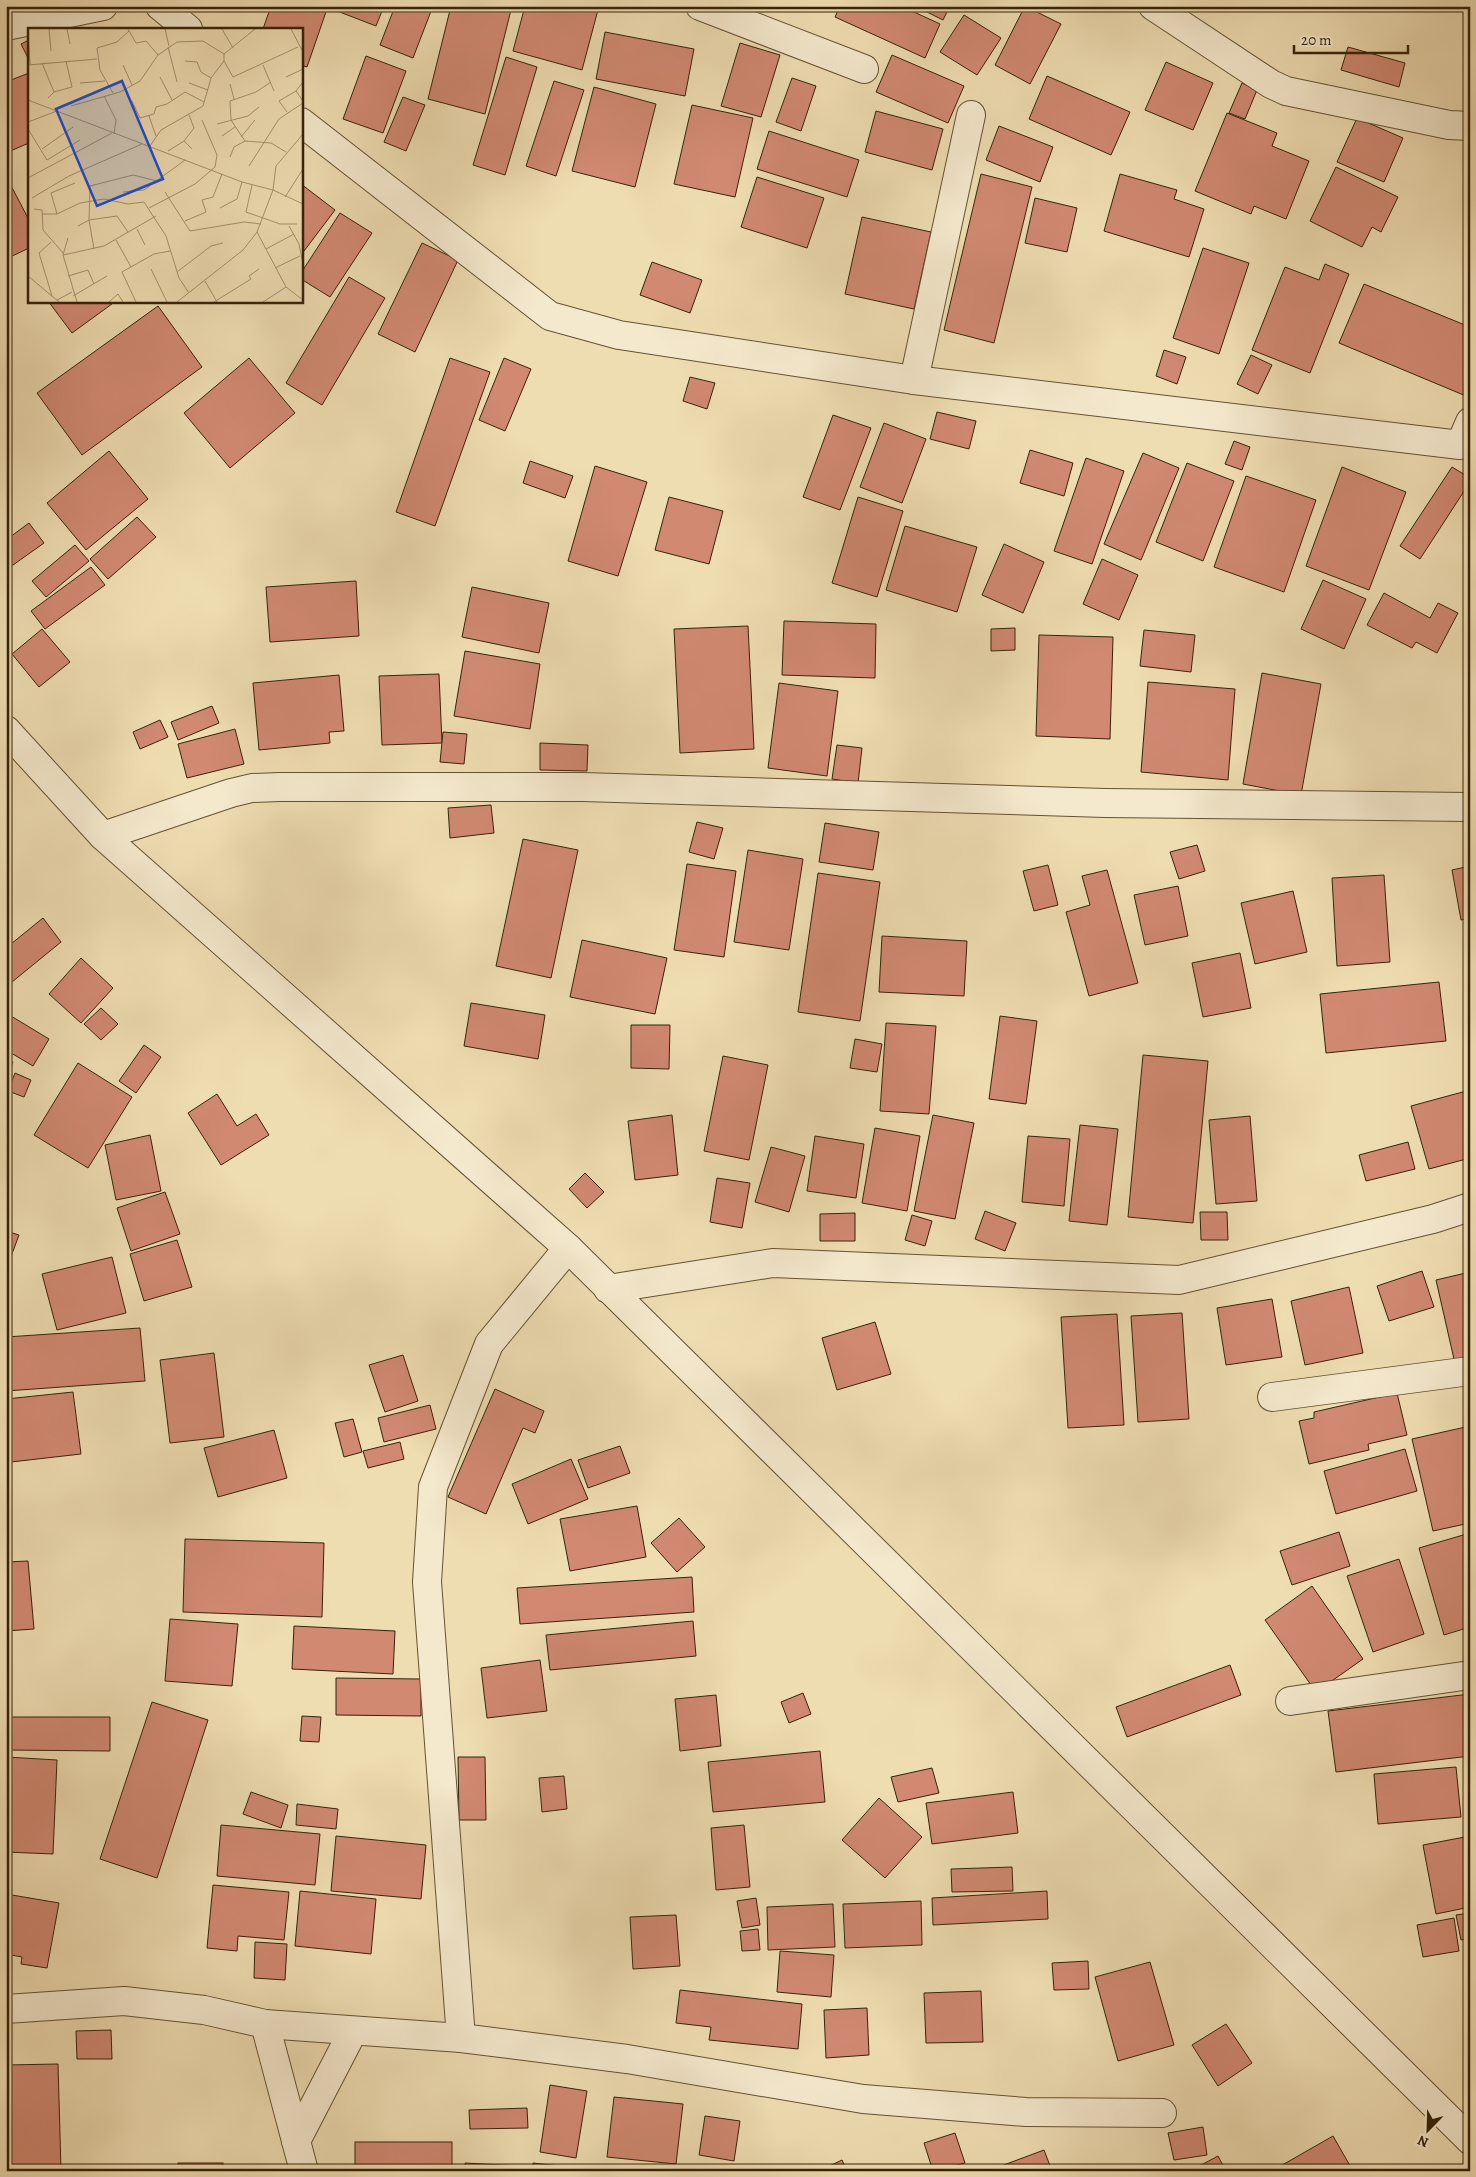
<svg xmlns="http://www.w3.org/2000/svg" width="1476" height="2177" font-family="Alegreya,serif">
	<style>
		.building { fill: #d18972; stroke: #362308 }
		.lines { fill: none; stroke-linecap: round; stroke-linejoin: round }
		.minor-casing { stroke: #645232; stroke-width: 30 }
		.minor { stroke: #f5e9cd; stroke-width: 28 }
		.inset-road { fill: none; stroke: #a5936e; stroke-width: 1 }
		.view { fill: #1d4ed8; fill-opacity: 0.15; stroke: #1d4ed8; stroke-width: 2.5 }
		.inset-edge { fill: none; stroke: #362308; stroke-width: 2.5 }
	</style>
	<rect width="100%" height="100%" fill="#efddb2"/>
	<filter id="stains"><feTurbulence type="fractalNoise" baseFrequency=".004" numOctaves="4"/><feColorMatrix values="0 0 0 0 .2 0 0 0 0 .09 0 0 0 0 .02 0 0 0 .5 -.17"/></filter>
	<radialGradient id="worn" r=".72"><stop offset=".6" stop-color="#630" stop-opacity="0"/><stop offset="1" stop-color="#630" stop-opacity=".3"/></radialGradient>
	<g class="building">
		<path d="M271 6H328L307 67 301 65V29H263Z"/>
		<path d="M339 6H384L376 26 337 11Z"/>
		<path d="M395 6H433L413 58 380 45Z"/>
		<path d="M451 6H512L485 114 428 99Z"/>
		<path d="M525 6H599L582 70 513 51Z"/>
		<path d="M840 6H901L940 24 925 58 835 17Z"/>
		<path d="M915 6H950L943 20Z"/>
		<path d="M1025 6 1061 24 1030 84 995 65Z"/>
		<path d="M964 15 1001 38 977 75 940 52Z"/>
		<path d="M605 32 694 49 685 96 596 79Z"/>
		<path d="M29 40V60L21 44Z"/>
		<path d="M740 43 780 55 761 117 721 106Z"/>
		<path d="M1348 47 1405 63 1399 87 1341 70Z"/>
		<path d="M892 55 964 86 948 123 876 92Z"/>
		<path d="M366 56 406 71 383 133 343 119Z"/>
		<path d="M506 57 537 67 505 175 473 165Z"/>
		<path d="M1166 62 1213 83 1193 130 1145 110Z"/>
		<path d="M29 73V143L8 152 6 82Z"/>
		<path d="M1047 76 1130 112 1111 155 1029 119Z"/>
		<path d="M792 78 816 86 801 131 776 122Z"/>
		<path d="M554 81 584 90 556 176 526 166Z"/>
		<path d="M1242 83 1257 90 1245 119 1229 113Z"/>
		<path d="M594 87 656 104 635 187 572 171Z"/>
		<path d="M403 97 425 105 406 151 384 142Z"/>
		<path d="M692 105 753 118 735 197 674 184Z"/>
		<path d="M876 111 943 129 932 170 865 152Z"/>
		<path d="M1227 113 1277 133 1272 146 1309 161 1286 219 1254 206 1251 214 1195 191Z"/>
		<path d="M1357 118 1403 138 1384 182 1337 162Z"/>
		<path d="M999 126 1053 147 1040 182 986 160Z"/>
		<path d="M769 131 859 160 847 197 757 169Z"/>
		<path d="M1336 167 1398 197 1381 232 1372 227 1362 247 1310 221Z"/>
		<path d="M981 174 1032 187 994 343 944 330Z"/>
		<path d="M1120 174 1177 190 1174 199 1204 209 1189 257 1104 231Z"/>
		<path d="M6 176 29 220V248L6 259Z"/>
		<path d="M757 177 824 198 807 248 741 227Z"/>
		<path d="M301 184 335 210 301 255Z"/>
		<path d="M1035 198 1077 208 1067 252 1025 243Z"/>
		<path d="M340 213 372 233 330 297 301 279V273Z"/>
		<path d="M862 217 931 232 914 309 845 294Z"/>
		<path d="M422 243 458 260 415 352 378 334Z"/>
		<path d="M1203 248 1249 263 1219 354 1173 338Z"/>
		<path d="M652 262 702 280 690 313 640 295Z"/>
		<path d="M1325 264 1349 274 1310 373 1252 350 1285 267 1319 280Z"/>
		<path d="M349 277 385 298 322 405 286 383Z"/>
		<path d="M1364 284 1470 327V387L1466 396 1339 343Z"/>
		<path d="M48 301H116L72 333Z"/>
		<path d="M158 306 202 367 82 455 37 393Z"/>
		<path d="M1164 350 1186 357 1177 384 1156 376Z"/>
		<path d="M1251 355 1272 365 1258 394 1237 384Z"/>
		<path d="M249 358 295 413 230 468 184 413Z"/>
		<path d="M450 358 490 372 435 526 396 512Z"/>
		<path d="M504 358 531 369 505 431 479 420Z"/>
		<path d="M690 377 715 383 707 409 683 401Z"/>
		<path d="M937 412 976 421 969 449 930 439Z"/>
		<path d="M833 415 871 428 840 510 803 497Z"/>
		<path d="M884 423 926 439 902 503 860 487Z"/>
		<path d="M1234 441 1250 447 1242 470 1225 464Z"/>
		<path d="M1030 450 1073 463 1064 496 1020 483Z"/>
		<path d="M109 451 148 499 86 550 47 503Z"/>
		<path d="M1143 453 1179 468 1141 560 1104 544Z"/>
		<path d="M1086 458 1124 471 1092 564 1054 551Z"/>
		<path d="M530 461 573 476 565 498 523 483Z"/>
		<path d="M1187 463 1234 481 1203 561 1156 542Z"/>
		<path d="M595 466 647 482 618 576 568 561Z"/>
		<path d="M1342 467 1406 492 1369 590 1306 566Z"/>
		<path d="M1452 467 1470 478V482L1420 559 1400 546Z"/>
		<path d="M1246 476 1316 500 1284 592 1214 567Z"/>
		<path d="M669 497 723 511 709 564 655 550Z"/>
		<path d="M858 497 903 511 877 597 832 583Z"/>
		<path d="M137 517 156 537 108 579 90 559Z"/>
		<path d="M29 523 44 543 6 570V540Z"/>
		<path d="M905 526 977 547 957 612 886 590Z"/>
		<path d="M1004 544 1044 562 1023 613 982 595Z"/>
		<path d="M75 545 89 561 46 597 32 581Z"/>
		<path d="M1102 559 1138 575 1119 620 1083 604Z"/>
		<path d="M91 567 105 585 45 629 31 611Z"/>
		<path d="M1323 580 1366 599 1344 649 1301 629Z"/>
		<path d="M356 581 359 636 270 642 266 587Z"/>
		<path d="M472 587 549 603 539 653 462 637Z"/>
		<path d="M1384 593 1430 618 1438 603 1458 613 1437 653 1416 642 1412 648 1367 625Z"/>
		<path d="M784 621 876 624 875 678 782 675Z"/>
		<path d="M748 626 754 749 680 753 674 629Z"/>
		<path d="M1015 628V650L991 651V629Z"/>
		<path d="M42 629 70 662 39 687 12 654Z"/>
		<path d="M1144 630 1195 635 1191 672 1140 666Z"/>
		<path d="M1039 635 1113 637 1110 739 1036 736Z"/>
		<path d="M465 651 540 664 530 729 454 716Z"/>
		<path d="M1262 673 1321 684 1301 795 1243 784Z"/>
		<path d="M439 674 442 743 382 745 379 676Z"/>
		<path d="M339 675 344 731 329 732 330 743 259 750 253 683Z"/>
		<path d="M1148 682 1235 689 1228 780 1141 772Z"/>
		<path d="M779 683 838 691 827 776 768 768Z"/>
		<path d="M212 706 219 723 178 740 171 722Z"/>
		<path d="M160 720 168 737 140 749 133 732Z"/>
		<path d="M235 729 244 764 187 778 178 744Z"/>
		<path d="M443 732 467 734 464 764 440 762Z"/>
		<path d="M540 743 588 745 587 771 540 770Z"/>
		<path d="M837 745 862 748 858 783 832 779Z"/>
		<path d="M491 805 494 833 450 838 448 808Z"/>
		<path d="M697 822 723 828 714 859 689 852Z"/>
		<path d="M825 823 879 832 873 870 819 862Z"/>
		<path d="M523 839 578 850 551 978 496 966Z"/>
		<path d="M1197 845 1205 871 1179 879 1170 852Z"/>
		<path d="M748 850 803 859 789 950 734 942Z"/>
		<path d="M687 864 736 871 724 957 674 950Z"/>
		<path d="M1048 865 1058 905 1034 911 1023 871Z"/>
		<path d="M1470 866V918L1461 920 1452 870Z"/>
		<path d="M1107 870 1138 983 1089 996 1066 912 1090 905 1082 876Z"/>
		<path d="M818 873 880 882 860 1021 798 1012Z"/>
		<path d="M1384 875 1390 962 1337 966 1332 878Z"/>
		<path d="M1178 886 1188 936 1145 945 1134 895Z"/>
		<path d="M1293 891 1307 952 1255 964 1241 903Z"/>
		<path d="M43 918 61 942 12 982 6 975V948Z"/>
		<path d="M882 936 967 941 964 996 879 992Z"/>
		<path d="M582 940 667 958 655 1014 570 997Z"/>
		<path d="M1240 953 1251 1008 1203 1017 1192 963Z"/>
		<path d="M81 958 113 988 81 1023 49 994Z"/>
		<path d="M1439 982 1446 1041 1326 1053 1320 994Z"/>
		<path d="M471 1003 545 1015 538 1059 464 1046Z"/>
		<path d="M101 1008 118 1024 101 1040 84 1024Z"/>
		<path d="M11 1016 49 1039 33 1066 6 1050V1023Z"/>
		<path d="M1000 1016 1037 1021 1026 1104 989 1099Z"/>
		<path d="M886 1023 936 1026 929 1114 880 1111Z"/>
		<path d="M631 1025H670L669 1069 631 1068Z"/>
		<path d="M855 1039 882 1044 877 1072 850 1068Z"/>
		<path d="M144 1045 161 1057 136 1093 119 1081Z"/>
		<path d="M1143 1055 1208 1061 1193 1223 1128 1217Z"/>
		<path d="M723 1056 768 1065 749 1160 704 1151Z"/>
		<path d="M6 1060 13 1062 6 1079Z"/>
		<path d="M78 1063 132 1097 88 1168 34 1135Z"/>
		<path d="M15 1073 31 1080 24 1097 8 1091Z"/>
		<path d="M1470 1090V1158L1429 1169 1411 1106Z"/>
		<path d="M217 1094 237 1126 256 1114 269 1135 221 1165 188 1113Z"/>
		<path d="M672 1115 678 1175 635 1180 628 1121Z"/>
		<path d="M933 1115 974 1123 955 1219 914 1211Z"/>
		<path d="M1250 1116 1257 1201 1216 1204 1209 1120Z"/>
		<path d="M1080 1125 1118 1129 1107 1225 1069 1221Z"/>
		<path d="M875 1128 920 1136 907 1211 862 1203Z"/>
		<path d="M150 1135 161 1191 116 1200 105 1145Z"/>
		<path d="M815 1136 864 1144 856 1198 807 1191Z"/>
		<path d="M1028 1136 1070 1139 1064 1206 1022 1202Z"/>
		<path d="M1408 1142 1415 1169 1366 1181 1359 1155Z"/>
		<path d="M771 1147 805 1156 789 1212 755 1202Z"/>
		<path d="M585 1173 604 1192 587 1208 569 1189Z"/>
		<path d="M717 1178 750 1183 742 1228 710 1222Z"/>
		<path d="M165 1192 180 1234 131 1251 117 1208Z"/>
		<path d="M985 1211 1016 1223 1005 1251 975 1239Z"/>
		<path d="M1200 1212H1227L1228 1240H1201Z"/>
		<path d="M855 1213V1241H820V1214Z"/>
		<path d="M912 1215 932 1221 925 1246 905 1240Z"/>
		<path d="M6 1231 19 1235 6 1270Z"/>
		<path d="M177 1240 192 1287 144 1301 130 1254Z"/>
		<path d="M112 1257 126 1313 57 1330 42 1274Z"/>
		<path d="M1422 1271 1434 1307 1389 1321 1377 1286Z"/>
		<path d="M1470 1272V1364L1456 1368 1436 1280Z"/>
		<path d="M1349 1287 1363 1353 1305 1365 1291 1301Z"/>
		<path d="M1272 1299 1282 1357 1226 1365 1217 1308Z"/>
		<path d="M1182 1313 1189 1419 1138 1422 1131 1316Z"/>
		<path d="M1117 1314 1124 1425 1068 1428 1061 1317Z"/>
		<path d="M875 1322 891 1374 837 1390 822 1338Z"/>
		<path d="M140 1328 145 1381 6 1391V1337Z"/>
		<path d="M214 1353 224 1437 170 1443 160 1360Z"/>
		<path d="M403 1355 418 1401 385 1412 369 1365Z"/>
		<path d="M495 1389 544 1411 535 1433 523 1428 486 1514 448 1497Z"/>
		<path d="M73 1392 81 1454 11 1462 6 1420V1399Z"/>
		<path d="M1397 1393 1407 1435 1368 1444 1369 1450 1309 1464 1299 1421 1314 1418V1412Z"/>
		<path d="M430 1405 436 1429 384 1442 378 1418Z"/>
		<path d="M353 1419 362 1452 344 1457 335 1423Z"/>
		<path d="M1470 1426V1523L1433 1531 1412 1439Z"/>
		<path d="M274 1430 287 1478 218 1497 204 1448Z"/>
		<path d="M400 1442 404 1459 368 1468 363 1451Z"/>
		<path d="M620 1446 630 1473 588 1488 578 1460Z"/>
		<path d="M1405 1449 1417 1491 1336 1514 1324 1471Z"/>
		<path d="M571 1459 588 1499 528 1524 512 1484Z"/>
		<path d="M637 1506 646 1557 570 1571 560 1519Z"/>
		<path d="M679 1518 705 1547 677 1572 651 1543Z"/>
		<path d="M1339 1532 1350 1566 1292 1585 1280 1551Z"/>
		<path d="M1470 1533V1627L1444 1635 1419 1548Z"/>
		<path d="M185 1539 324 1543 322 1617 183 1612Z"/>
		<path d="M1399 1559 1424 1634 1373 1652 1347 1576Z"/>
		<path d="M28 1561 34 1629 6 1631V1562Z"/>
		<path d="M692 1577 694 1612 520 1624 517 1588Z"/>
		<path d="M1312 1586 1363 1659 1316 1692 1265 1620Z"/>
		<path d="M170 1619 238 1624 232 1686 165 1681Z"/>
		<path d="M693 1621 696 1656 550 1670 546 1635Z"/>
		<path d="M294 1626 395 1631 393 1674 292 1669Z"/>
		<path d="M540 1660 547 1711 487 1718 481 1668Z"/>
		<path d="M1230 1665 1241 1695 1127 1737 1116 1707Z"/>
		<path d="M336 1678 421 1679V1716L336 1715Z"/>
		<path d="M803 1693 811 1714 789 1723 781 1702Z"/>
		<path d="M1470 1694V1756L1336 1772 1328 1711Z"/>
		<path d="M716 1695 721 1746 680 1751 675 1699Z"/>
		<path d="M152 1702 208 1720 157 1878 100 1859Z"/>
		<path d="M302 1716 321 1717 319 1742 300 1741Z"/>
		<path d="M6 1717H110V1751L6 1750Z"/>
		<path d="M820 1751 825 1802 713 1812 708 1762Z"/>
		<path d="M6 1757 57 1760 53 1854 6 1852Z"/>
		<path d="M458 1757H485L486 1820H459Z"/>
		<path d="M1456 1767 1461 1817 1378 1824 1374 1774Z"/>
		<path d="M932 1768 939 1793 898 1802 891 1777Z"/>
		<path d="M564 1776 567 1809 542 1812 539 1778Z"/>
		<path d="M251 1792 288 1805 281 1828 243 1814Z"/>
		<path d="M1013 1792 1018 1833 932 1844 926 1803Z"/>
		<path d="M879 1798 922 1837 885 1878 842 1840Z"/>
		<path d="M297 1804 338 1809 336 1829 296 1825Z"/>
		<path d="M221 1825 320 1834 315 1885 217 1876Z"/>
		<path d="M744 1825 750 1887 716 1890 711 1828Z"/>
		<path d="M336 1836 426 1845 421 1899 331 1891Z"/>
		<path d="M1470 1836V1907L1436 1914 1423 1845Z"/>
		<path d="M1012 1867 1013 1891 952 1892 951 1869Z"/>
		<path d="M213 1885 289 1892 284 1940 238 1936 237 1951 207 1948Z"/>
		<path d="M300 1891 376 1899 371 1954 295 1946Z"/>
		<path d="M1047 1891 1048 1919 933 1925 932 1898Z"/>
		<path d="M6 1894 59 1903 47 1968 21 1964 22 1957 6 1954Z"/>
		<path d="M756 1898 760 1925 742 1928 737 1901Z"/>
		<path d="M921 1901 922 1945 845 1948 843 1904Z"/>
		<path d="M833 1904 835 1947 768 1950 767 1907Z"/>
		<path d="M1470 1913V1938L1461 1940 1456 1915Z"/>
		<path d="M676 1915 680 1966 633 1969 630 1917Z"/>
		<path d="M1454 1918 1459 1951 1423 1957 1417 1925Z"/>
		<path d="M758 1929 760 1950 742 1951 740 1931Z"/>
		<path d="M255 1942 287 1944 285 1980 254 1978Z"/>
		<path d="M780 1951 834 1955 831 1997 777 1992Z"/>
		<path d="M1088 1961 1089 1989 1054 1990 1052 1963Z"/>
		<path d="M1150 1962 1174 2045 1118 2061 1095 1977Z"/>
		<path d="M680 1990 802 2004 798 2049 709 2040 711 2027 676 2023Z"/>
		<path d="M981 1991 983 2042 926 2043 924 1993Z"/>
		<path d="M867 2008 869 2055 826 2058 824 2010Z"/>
		<path d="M1226 2024 1252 2063 1218 2086 1192 2045Z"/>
		<path d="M111 2030 112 2059H77L76 2031Z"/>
		<path d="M58 2064 61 2171H6V2065Z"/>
		<path d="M550 2085 587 2091 576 2158 540 2152Z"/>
		<path d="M614 2097 683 2104 676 2164 607 2157Z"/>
		<path d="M527 2108 528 2128 470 2129 469 2110Z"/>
		<path d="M705 2116 740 2121 734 2161 699 2155Z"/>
		<path d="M1203 2127 1207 2155 1174 2160 1168 2133Z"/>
		<path d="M955 2133 965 2163 933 2171 924 2143Z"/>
		<path d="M1333 2136 1353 2171H1278L1277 2168Z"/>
		<rect x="355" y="2142" width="97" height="29"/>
		<path d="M1044 2150 1052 2171H993V2169Z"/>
		<path d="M1218 2156 1226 2171H1190Z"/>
		<path d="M842 2160 847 2171H819Z"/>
		<rect x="178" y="2163" width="45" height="8"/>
		<path d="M465 2163 521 2166V2171H465Z"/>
		<path d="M533 2163 578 2168 577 2171H532Z"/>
	</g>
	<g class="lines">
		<defs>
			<g id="minor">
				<path d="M160 6 188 29"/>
				<path d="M700 6 864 69"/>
				<path d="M1153 6 1271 84 1286 91 1449 125 1470 126"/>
				<path d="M6 26 103 6"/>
				<path d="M301 122 550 316 619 335 914 380 1460 445 1470 422"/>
				<path d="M914 380 971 115"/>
				<path d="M6 730 103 836 568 1248 1470 2140"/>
				<path d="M103 836 231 793 252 788 280 787H583L1105 803 1470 807"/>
				<path d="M608 1289 773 1263 1179 1280 1433 1219 1470 1207"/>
				<path d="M1272 1397 1470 1371"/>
				<path d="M1290 1701 1470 1675"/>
				<path d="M6 2009 124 2001 204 2010 265 2024 461 2038 627 2059 863 2099 1026 2112 1162 2113"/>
				<path d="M265 2024 304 2171"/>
				<path d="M461 2038 427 1582 433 1487 489 1344 568 1248"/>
				<path d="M296 2141 353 2031"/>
			</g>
		</defs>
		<use href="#minor" class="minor-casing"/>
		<use href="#minor" class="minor"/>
	</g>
	<g transform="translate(28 28)">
		<rect width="275" height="275" fill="#efddb2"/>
		<path class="inset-road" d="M21 1 23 23M39 1 42 16M100 1 108 15 118 13 130 27M137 1 141 18M194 1 205 20M227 1 196 26V33L205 49 270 19M263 1 275 24M0 5 2 36M140 19 149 54M157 33 169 34 173 44 183 50M14 35 26 64M0 37 69 31M95 37 104 57M235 37 246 63M132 49 144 72M258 49 275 41M243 54 228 64 202 73 203 92 217 113 243 115 258 124M275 54 268 63 275 73M52 55 77 53M161 55 180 62M202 56 206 71M85 65 72 42 69 20 89 14 101 3M76 68 88 92 86 106M20 70 26 64 44 59 38 33M0 72 214 154 245 162 275 176M104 73 112 90 126 86 128 79 139 76 157 64 176 74M43 78 92 64 112 53 130 27 149 14 175 13 196 26M259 84 251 73 268 63M121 88 128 108M0 94 29 83M189 96 220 88 231 79M0 101 19 132 52 112M194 108 207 99M213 109 227 92M156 113 166 100 161 87M122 118 133 102 175 78 183 50 196 33M14 121 45 99M140 123 156 113 164 121M202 129 206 119 217 113M221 138 251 91 275 75M0 150 84 105M224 157 218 184 252 196H269M95 164 116 162 157 132M137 164 162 203 216 194 233 196M257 169 275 141M4 170 41 148 114 116M121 180 167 156 187 139 189 127 174 92M192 180 209 171 214 154M6 181 14 182 15 202 36 226M14 186H29L52 175 76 171 100 176 116 174 138 208 151 250 161 265M29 186 23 165 47 155M157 193 178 184 174 172 185 169 194 146M50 198 61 192 89 188 100 204M261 198 271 216 275 236M109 201 117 217M229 204 258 259 275 272M40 210 35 227 49 274M88 212 103 239M23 214 11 225 24 268M66 221 61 192 62 158 105 147 129 153M238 221 266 206M35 227 76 218 128 188M247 240 272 228M123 241 139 274M149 244 183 218 195 215M0 248 31 274M40 248 60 242 66 256M177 253 189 274M45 268 79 248M29 272 44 264M81 274 90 266 95 274M108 274 94 244 126 226 142 223M149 274 215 222 229 204 245 162 248 138 275 106M186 274 223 251 221 248 231 241M235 274 258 259"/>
		<path class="view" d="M94 53 135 151 69 178 28 81Z"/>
		<rect width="275" height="275" class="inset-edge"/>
	</g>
	<rect width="1476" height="2177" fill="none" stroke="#efddb2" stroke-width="25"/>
	<rect x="8" y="8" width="1461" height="2162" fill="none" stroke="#362308" stroke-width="2.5"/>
	<rect x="12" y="12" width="1451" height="2152" fill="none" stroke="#362308"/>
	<g transform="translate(1428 2130) rotate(203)" stroke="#f5e9cd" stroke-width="4" paint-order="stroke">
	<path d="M0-4L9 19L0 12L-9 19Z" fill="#362308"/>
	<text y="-8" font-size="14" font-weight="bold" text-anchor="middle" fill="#362308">N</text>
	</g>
	<path d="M1294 45v8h114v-8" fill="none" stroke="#362308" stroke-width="2.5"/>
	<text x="1301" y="45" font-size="15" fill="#362308" stroke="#f5e9cd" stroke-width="4" paint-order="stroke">20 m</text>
	<rect width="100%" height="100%" filter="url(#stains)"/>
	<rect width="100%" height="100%" fill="url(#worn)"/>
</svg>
